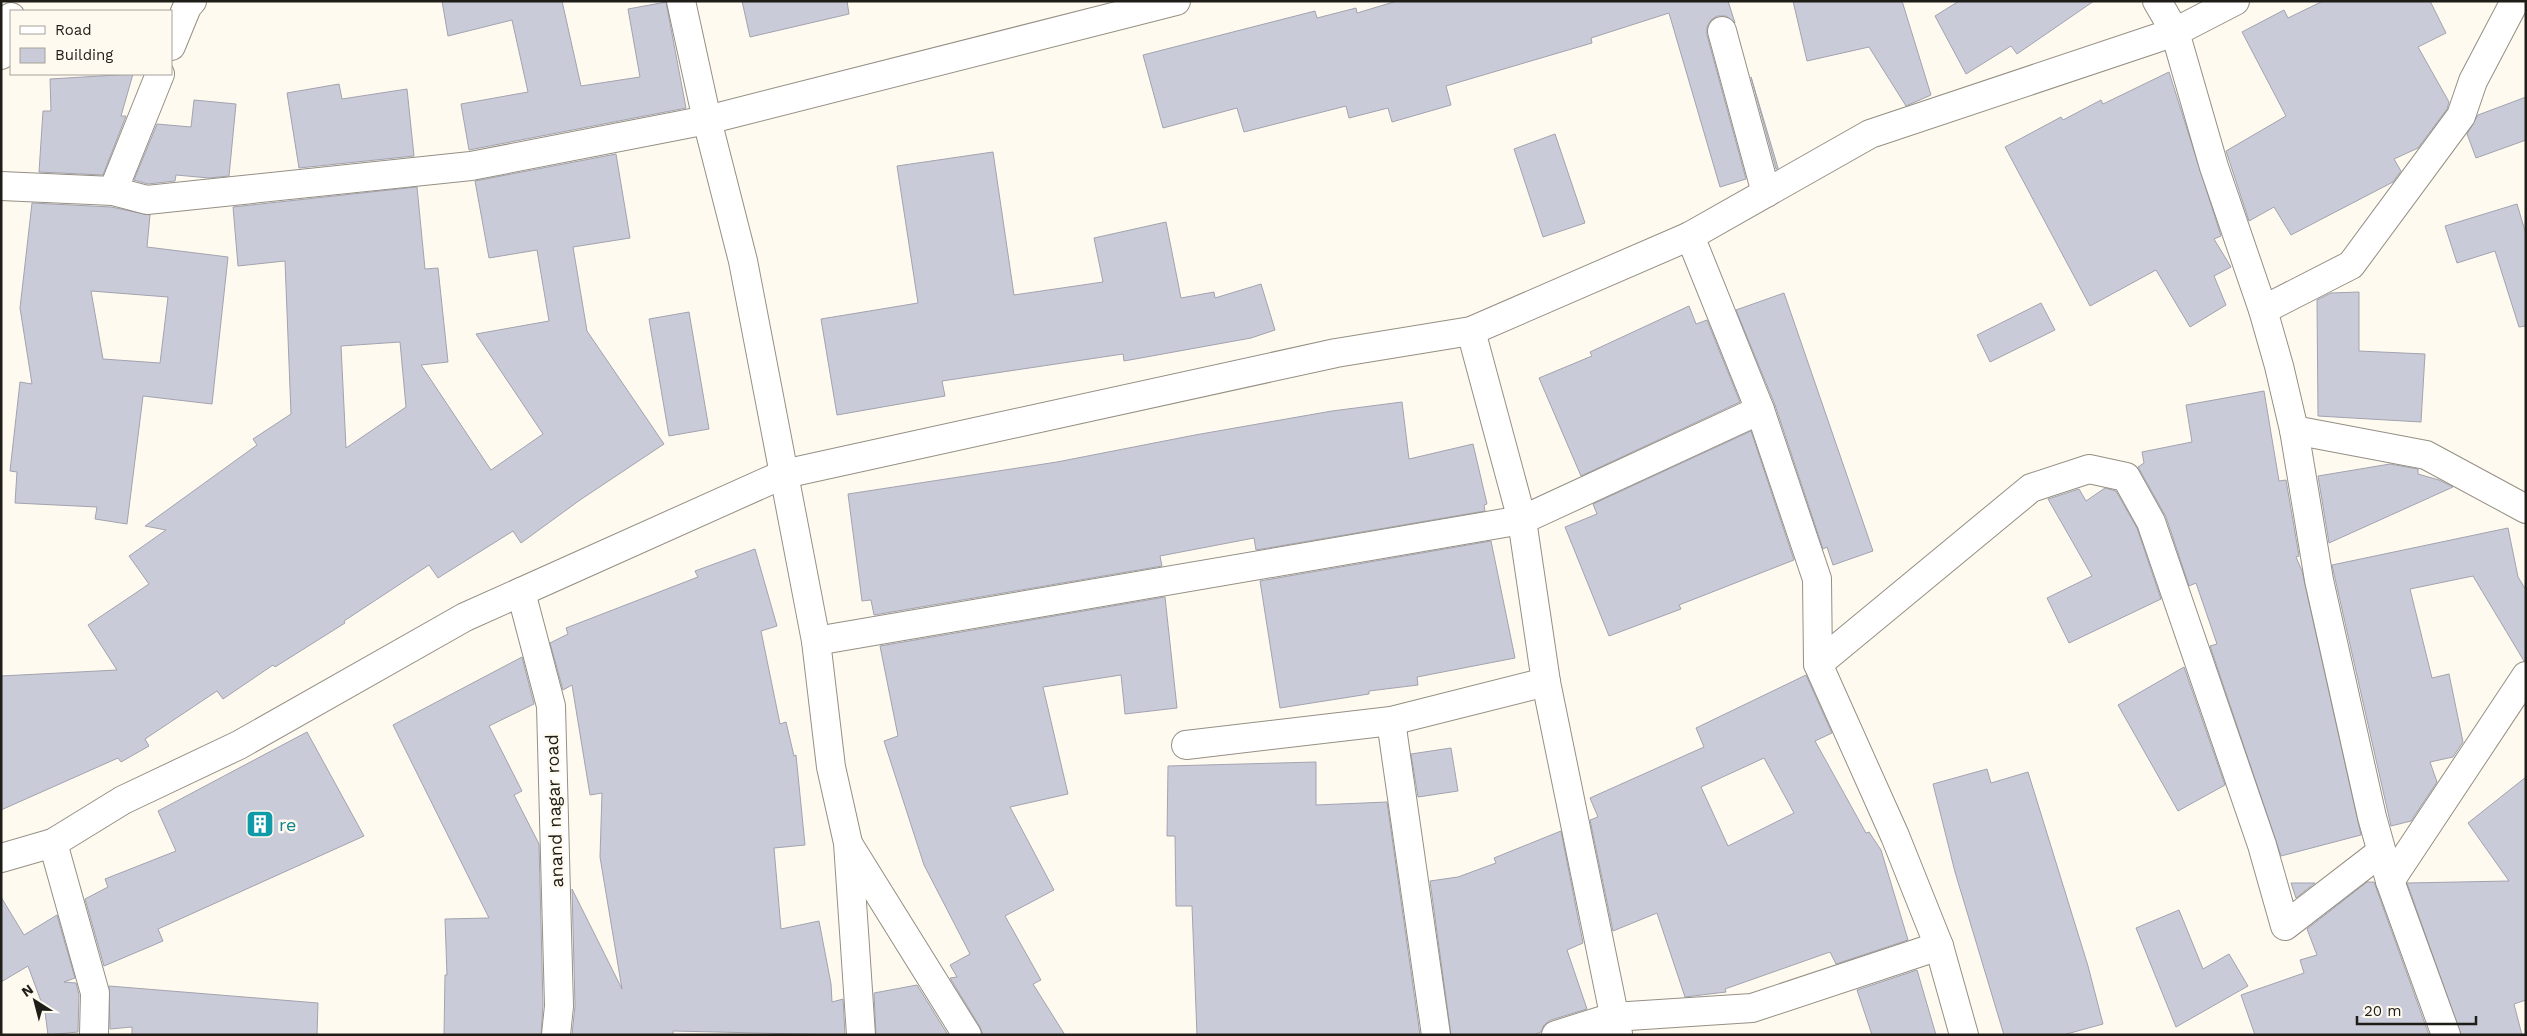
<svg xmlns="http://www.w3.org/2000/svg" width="2527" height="1036" font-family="'Work Sans',sans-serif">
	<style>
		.building { fill: #cacbd8; stroke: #a2a3af; fill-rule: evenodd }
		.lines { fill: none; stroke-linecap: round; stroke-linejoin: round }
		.street-casing { stroke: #958f84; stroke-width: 30 }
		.street { stroke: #fff; stroke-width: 28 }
		.labels { text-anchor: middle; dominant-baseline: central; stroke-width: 5; stroke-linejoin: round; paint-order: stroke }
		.street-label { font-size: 18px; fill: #1f1d18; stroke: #fffaf0 }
		.culture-label { font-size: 18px; fill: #0d838f; stroke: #fffaf0; text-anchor: start }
	</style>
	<rect width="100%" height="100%" fill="#fffaf0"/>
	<g class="building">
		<path d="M442 1H562L581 86 640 77 628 9 666 2 686 108 469 150 461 104 528 92 512 20 448 36Z"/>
		<path d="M742 1H847L849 14 750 37Z"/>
		<path d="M1397 1H1728L1735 23 1726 16H1717L1711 20 1707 27V35L1746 179 1720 187 1669 13 1591 38 1592 43 1446 86 1451 105 1392 122 1388 108 1349 118 1346 106 1244 132 1237 108 1163 128 1143 55 1315 11 1317 18 1356 8 1357 13Z"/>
		<path d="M1793 1H1902L1931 95 1906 106 1869 47 1807 61Z"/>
		<path d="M1959 1H2094L2017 54 2011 46 1966 74 1935 16Z"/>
		<path d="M2323 1H2430L2446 33 2418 47 2449 102 2447 109 2418 148 2394 159 2401 171 2393 182 2291 235 2274 207 2249 221 2226 151 2286 116 2242 32 2284 10 2288 18Z"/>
		<path d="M2169 72 2221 236 2214 239 2231 267 2214 276 2226 305 2190 327 2156 270 2090 306 2005 147 2061 117 2063 120 2101 100 2103 104Z"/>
		<path d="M133 74 121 116H126L103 175 39 172 43 111H51L50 79Z"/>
		<path d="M1751 77 1778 168 1776 169Z"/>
		<path d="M339 84 342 99 407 89 414 156 299 168 287 93Z"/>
		<path d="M2526 97V140L2476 158 2467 134 2478 115Z"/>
		<path d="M194 100 236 104 229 176 209 178 176 175 175 181 148 184 134 180 157 124 191 127Z"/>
		<path d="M1555 134 1585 223 1543 237 1514 149Z"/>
		<path d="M993 152 1014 295 1103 282 1094 238 1166 222 1181 298 1214 292 1215 298 1261 284 1275 330 1251 338 1124 361 1123 354 942 381 945 396 837 415 821 319 918 303 897 166Z"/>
		<path d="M616 154 630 238 573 247 587 331 664 444 580 500 521 543 513 531 438 578 429 565 344 621 345 623 275 667 273 665 223 699 217 691 145 739 149 746 121 762 118 758 1 810V676L117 670 88 625 149 584 129 556 166 530 145 526 257 445 253 439 291 414 285 261 238 266 233 207 417 187 425 269 438 268 448 362 421 365 491 470 543 434 476 334 549 321 537 250 489 258 475 181ZM400 342 406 407 346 448 341 346Z"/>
		<path d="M32 203 111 207 150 215 147 247 228 257 212 404 143 396 127 524 95 519 97 507 15 503 17 472 10 471 20 382 32 384 20 308ZM91 291 168 297 160 363 103 359Z"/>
		<path d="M2517 204 2526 234V326L2519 327 2495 251 2457 263 2445 226Z"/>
		<path d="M2359 292V351L2425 354 2421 422 2318 416 2317 300 2331 293Z"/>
		<path d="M1784 293 1873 551 1833 565 1827 547 1823 549 1775 405 1736 310Z"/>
		<path d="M2041 303 2055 330 1990 362 1977 335Z"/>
		<path d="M1689 306 1696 324 1707 320 1740 402 1581 476 1539 378 1592 356 1590 352Z"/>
		<path d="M689 312 709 429 669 436 649 319Z"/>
		<path d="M2264 391 2279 481 2286 480 2299 556 2296 557 2302 571 2361 835 2281 856 2210 646 2217 644 2196 583 2189 586 2166 517 2138 467 2144 463 2142 452 2192 442 2186 405Z"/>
		<path d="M1402 402 1409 459 1473 444 1487 504 1484 505 1485 511 1256 550 1254 538 1160 556 1162 566 874 615 871 600 862 601 848 494 1057 462 1195 435 1332 411Z"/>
		<path d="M1751 431 1794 560 1679 605 1681 609 1609 636 1565 527 1597 514 1593 504Z"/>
		<path d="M2390 464 2418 469V474L2439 480 2453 487 2329 543 2318 476Z"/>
		<path d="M2105 488 2116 491 2137 528 2161 599 2069 643 2047 598 2092 576 2048 499 2079 489 2086 501Z"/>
		<path d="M2508 528 2518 577 2526 590V661H2524L2473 576 2410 589 2432 678 2449 674 2463 742 2453 757 2430 762 2437 782 2411 821 2391 826 2332 565Z"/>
		<path d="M1491 541 1515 658 1417 677 1418 685 1369 691V694L1280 708 1260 581Z"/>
		<path d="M755 549 777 626 761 631 780 724 786 722 794 756 796 755 805 845 774 848 781 929 819 921 831 984 832 1002 843 999 845 1035 673 1031V1035H572L575 1006 572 889 622 989 600 857 602 793 590 795 572 685 563 690 550 643 568 634 566 628 698 577 695 571Z"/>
		<path d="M1165 597 1177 708 1125 714 1121 675 1043 687 1068 794 1010 807 1054 890 1005 916 1041 980 1033 984 1065 1035H983L980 1027 950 978 957 977 950 965 970 954 924 865 884 741 898 736 880 646Z"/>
		<path d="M522 657 534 704 489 726 522 791 514 795 539 844 543 1005 541 1035H444L445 975H447L445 919 489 918 393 725Z"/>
		<path d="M2184 667 2225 785 2178 811 2118 705Z"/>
		<path d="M1806 675 1832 733 1815 741 1866 833 1869 832 1881 850 1908 940 1836 964 1830 952 1725 989 1726 992 1685 997 1657 913 1613 931 1590 820 1598 817 1590 798 1704 747 1696 728ZM1764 758 1794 813 1728 846 1701 787Z"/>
		<path d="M307 732 364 836 158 929 163 941 104 966 85 899 108 887 105 879 176 851 158 811Z"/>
		<path d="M1451 748 1458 791 1418 797 1411 754Z"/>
		<path d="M1316 762V805L1387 802 1420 1035H1197L1192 906H1176L1175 836H1167L1168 766Z"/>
		<path d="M1987 769 1991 783 2028 772 2088 966 2103 1024 2063 1035H2004L1955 872 1933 784Z"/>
		<path d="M2526 777V1000L2514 1004 2522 1035H2461L2407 883 2509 881 2468 823Z"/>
		<path d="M1561 831 1583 943 1567 950 1587 1009 1551 1020 1544 1025 1541 1032 1533 1035H1451L1430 881 1458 877 1496 863 1494 858Z"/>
		<path d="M2367 882H2374L2429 1035H2255L2241 995 2304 973 2300 960 2317 955 2307 929Z"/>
		<path d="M2291 883H2315L2296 898Z"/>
		<path d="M1 897 24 935 57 915 75 978 64 982 76 983 79 995 78 1032 48 1035 45 1012 28 966 1 982Z"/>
		<path d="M2179 910 2203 969 2229 954 2248 986 2176 1027 2136 928Z"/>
		<path d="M1917 970 1936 1035H1872L1857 990Z"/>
		<path d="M917 985 948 1035H876L874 993Z"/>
		<path d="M109 986 318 1003 317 1035H132V1027L110 1029Z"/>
	</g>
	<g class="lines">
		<defs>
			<g id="street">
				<path d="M681 1 707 120 743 261 816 641 831 767 848 843 861 1035"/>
				<path d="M2157 1 2175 32 2214 167 2263 310 2279 366 2294 430 2319 580 2372 817 2390 881 2446 1035"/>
				<path d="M1722 31 1766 193"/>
				<path d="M171 46 187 7 192 1"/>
				<path d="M1 55 11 17"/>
				<path d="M1 186 113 191 147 200 471 166 707 120 1176 1"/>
				<path d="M113 191 160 74"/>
				<path d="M2263 310 2351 265 2461 116 2473 81 2515 1"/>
				<path d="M1471 331 1522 520 1546 682 1618 1034"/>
				<path d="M2294 430 2426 455 2526 509"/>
				<path d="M521 592 551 706 559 1006 556 1035"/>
				<path d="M816 641 1522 520 1760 410"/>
				<path d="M1818 664 2031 488 2089 469 2126 477 2151 522 2262 845 2285 926 2381 852"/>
				<path d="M1391 721 1436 1035"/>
				<path d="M1186 745 1391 721 1546 682"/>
				<path d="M53 843 95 993 94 1035"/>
				<path d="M850 847 967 1035"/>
				<path d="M1 858 53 843 123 800 239 745 465 617 784 474 1336 353 1471 331 1690 236 1870 134 2175 32 2235 1"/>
				<path d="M2390 881 2526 676"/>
				<path d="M1939 946 1964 1035"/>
				<path d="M1556 1035 1613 1017 1752 1008 1939 946 1895 836 1818 664 1817 579 1760 410 1690 236"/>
			</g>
		</defs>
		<use href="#street" class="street-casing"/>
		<use href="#street" class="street"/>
	</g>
	<defs>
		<symbol id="building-square" viewBox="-11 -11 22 22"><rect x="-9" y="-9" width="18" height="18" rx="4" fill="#0f9aa8" stroke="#fffaf0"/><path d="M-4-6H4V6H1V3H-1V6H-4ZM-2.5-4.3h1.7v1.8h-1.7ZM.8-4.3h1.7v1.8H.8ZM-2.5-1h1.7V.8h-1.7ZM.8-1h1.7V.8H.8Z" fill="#fff"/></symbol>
	</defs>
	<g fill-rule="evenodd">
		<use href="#building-square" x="244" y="808" width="32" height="32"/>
	</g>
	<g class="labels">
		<g class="street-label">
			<text transform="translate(554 811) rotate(-92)">anand nagar road</text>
		</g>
		<g class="culture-label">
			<text x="279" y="824">re</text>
		</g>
	</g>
	<rect width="2527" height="1036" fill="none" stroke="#1f1d18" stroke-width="5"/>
	<rect x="10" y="10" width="162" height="65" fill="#fffaf0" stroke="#a5a29a"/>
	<rect x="20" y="26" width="25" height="8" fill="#ffffff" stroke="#a5a29a"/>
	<text x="55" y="35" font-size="15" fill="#1f1d18">Road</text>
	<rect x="20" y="48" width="25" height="15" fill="#cacbd8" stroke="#a5a29a"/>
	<text x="55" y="60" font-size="15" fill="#1f1d18">Building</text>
	<g transform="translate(35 1001) rotate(324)" stroke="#fffaf0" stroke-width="4" paint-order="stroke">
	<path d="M0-4L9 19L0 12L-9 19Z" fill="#1f1d18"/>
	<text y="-8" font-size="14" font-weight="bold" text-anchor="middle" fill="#1f1d18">N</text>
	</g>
	<path d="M2357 1016v8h119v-8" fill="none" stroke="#1f1d18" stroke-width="2.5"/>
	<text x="2364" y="1016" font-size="15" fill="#1f1d18" stroke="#fffaf0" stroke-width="4" paint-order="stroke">20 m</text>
</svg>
